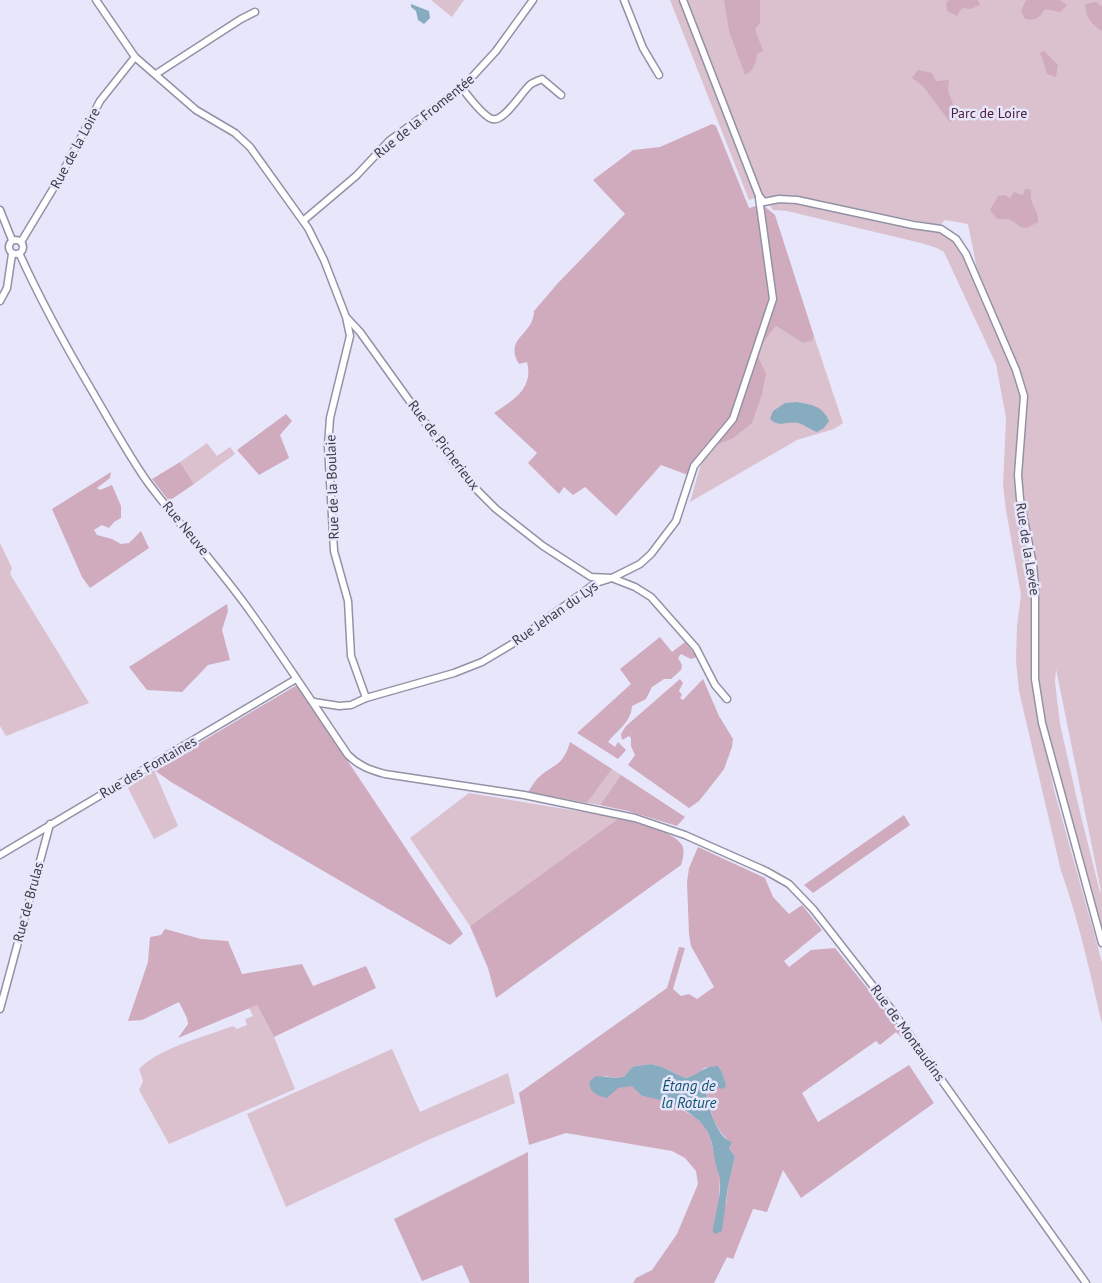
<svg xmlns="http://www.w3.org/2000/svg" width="1102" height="1283" font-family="'PT Sans',sans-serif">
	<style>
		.green { fill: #dbc1ce; fill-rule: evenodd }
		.forest { fill: #d0abbe; fill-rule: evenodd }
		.water { fill: #87acc0 }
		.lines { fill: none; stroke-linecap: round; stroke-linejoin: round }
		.minor-casing { stroke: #9392a5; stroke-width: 9 }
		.minor { stroke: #fff; stroke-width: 6 }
		.labels { text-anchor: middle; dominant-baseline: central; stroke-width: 5; stroke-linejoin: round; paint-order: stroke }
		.park-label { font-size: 14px; fill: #50213d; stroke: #e7e6fb }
		.street-label { font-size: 14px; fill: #3c3b43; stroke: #e7e6fb }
		.water-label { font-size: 15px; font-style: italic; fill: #0e536f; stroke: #e7e6fb }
	</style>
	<rect width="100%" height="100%" fill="#e7e6fb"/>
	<g class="green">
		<path d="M431 0H464L452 17Z"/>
		<path d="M670 0H682L757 197 749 200Z"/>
		<path d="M686 0H1102V937L1044 722 1037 681V607L1021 489 1015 465 1014 471 1020 525 1031 581 1032 676 1035 694 1054 790 1102 962V1024C1090 973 1079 921 1061 871L1019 691 1016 661 1017 626 1021 595 1006 510 1003 485 1006 418 996 364 944 252 937 248 921 243 787 211 773 210 769 204 774 202H792L915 228C926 229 937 229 946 234 964 244 974 277 982 294L968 224 945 220 940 225 783 196 766 198 760 192ZM1056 669 1101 891 1100 892 1078 804 1060 724 1055 682Z"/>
		<path d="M776 326 803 343 812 341 814 336 843 423 834 429 797 440 690 502 702 460 716 445 732 439 758 349Z"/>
		<path d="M207 443 217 456 230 447 235 454 194 484 180 462Z"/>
		<path d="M0 543 12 568 10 574 89 703 6 736 0 726Z"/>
		<path d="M612 769 621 775 600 805 587 803Z"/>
		<path d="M154 770 178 826 154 839 128 788Z"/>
		<path d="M469 793 619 818 470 926 410 838Z"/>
		<path d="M257 1005 274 1037 295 1089 169 1144 139 1090 143 1081 139 1069C161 1047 204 1037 233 1026L237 1029 247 1025 245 1019 253 1016 249 1008Z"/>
		<path d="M392 1049 420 1112 508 1073 515 1103 428 1140 286 1207 247 1114Z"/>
	</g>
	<g class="forest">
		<path d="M724 0H760V23L755 29 763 51 757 54C756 64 754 70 745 75L729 31Z"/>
		<path d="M949 0H978L980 5 971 9 962 8 957 16 947 11 946 3Z"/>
		<path d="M1026 0H1059L1067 5 1060 12 1045 9C1039 18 1036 21 1025 19L1021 10Z"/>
		<path d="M1096 2 1102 6V31C1091 24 1086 18 1085 4Z"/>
		<path d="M1044 51 1058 65 1056 77 1047 74C1044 66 1044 61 1040 53Z"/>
		<path d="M918 70 932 73 936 81 949 80 948 91 958 117 950 122 922 85 912 78Z"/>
		<path d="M712 124 716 126 749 208 756 206 771 297 730 419 690 466 688 475 661 465 616 516 585 487 573 495 564 487 559 494 528 463 537 453 494 413C513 400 534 389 527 362L519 364C503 338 534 335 534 311L558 283 625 214 593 180 633 150 660 147Z"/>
		<path d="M1025 189 1031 190C1029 207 1039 208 1038 222L1027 228 1020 227C1013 220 1007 218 997 219L990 210 998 196 1005 195 1010 198 1014 192 1023 195Z"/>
		<path d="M763 205 775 215 814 336 812 341 803 343 776 326 758 349 775 298Z"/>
		<path d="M757 354 766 374 762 394 752 423 732 439 716 445 734 421Z"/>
		<path d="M286 414 292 421 280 435 289 458 259 475 237 450Z"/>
		<path d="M180 462 194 484 169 501 152 479Z"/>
		<path d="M111 472 110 478 97 488 100 490 112 485 121 506V518L114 522 109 528 102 525 94 530 97 535 112 539 121 544 129 543 141 531 149 548 90 588 82 577 52 509Z"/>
		<path d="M227 604 228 611 222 630 230 660 208 665 182 692 147 690 129 667Z"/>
		<path d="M660 637 672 652 685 642 697 657 691 659 681 654 678 658 682 665 681 670 671 679H664L652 687 646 699 632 706C631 723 617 730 608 742L615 747 618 742 626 750 618 759 577 733 631 684 620 669Z"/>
		<path d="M680 679 683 683 679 691 682 695 680 698 683 700 703 679 719 716 733 739 732 747 724 769 718 777 699 801 689 808 628 765 635 755 631 746V738L629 736 622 740 621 734 626 726Z"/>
		<path d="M297 685 463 934 450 945 171 782 154 770Z"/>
		<path d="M570 742 612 769 587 803 528 792C531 788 534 782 538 778 554 763 563 767 570 742Z"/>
		<path d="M621 775 685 817 677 826 628 811 600 805Z"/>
		<path d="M904 815 910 825 813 893 804 885Z"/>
		<path d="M619 818C634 823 674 831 682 845 685 851 683 859 681 865L496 998 488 968 470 926Z"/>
		<path d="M698 847 765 878 773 897 789 914 802 905 822 930 784 961 789 967 811 950 835 948 904 1034 901 1037 896 1032 880 1045 876 1041 802 1093 818 1122 909 1065 934 1103 801 1198 783 1170 767 1212 753 1209 733 1259 727 1257 714 1283H633L636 1278 652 1270 677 1234 698 1184 696 1171 685 1158 672 1151 566 1133 529 1145 519 1093 667 988 679 947 685 948 673 989 681 996 689 994 697 999 714 987 691 946 689 934 687 882 689 868ZM651 1064 662 1067 685 1078 699 1074 704 1068 718 1066 722 1072 725 1087H716L709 1089 706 1088C708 1107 715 1132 731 1142L729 1148 735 1157 728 1186 726 1205 719 1197 720 1178 710 1137 705 1127 695 1117 676 1106 656 1098 642 1096 633 1086 629 1085 618 1088 603 1076 618 1078 625 1076C634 1062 637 1067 651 1064Z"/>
		<path d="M165 929 201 939 228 941 242 974 302 964 313 986 366 966 376 988 274 1037 257 1005 178 1038 188 1024 187 1018 179 1002 142 1020 128 1021 148 962 150 937 161 935Z"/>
		<path d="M528 1152 529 1283H470L462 1265 422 1281 394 1219Z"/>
	</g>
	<g class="water">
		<path d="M411 4 429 11 430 18 424 24 418 20 416 11 411 7Z"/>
		<path d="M796 402C812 405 822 405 829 421L824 428 817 432C811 430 803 424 798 423 787 421 780 428 770 419L773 411 785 403Z"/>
		<path d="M651 1064 662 1067 685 1078C698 1076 704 1065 718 1066L722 1072 726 1086 723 1089 716 1087 709 1089H706C707 1104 713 1122 722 1135 724 1138 728 1140 732 1142L729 1148 735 1157 728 1186 722 1231 715 1234 713 1232V1228C716 1213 721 1195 720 1179 719 1173 716 1167 715 1161 713 1150 712 1137 705 1128 692 1109 663 1099 642 1096L632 1086 618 1088 607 1098C598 1096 587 1091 590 1081L596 1076 618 1078 625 1076C634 1062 637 1067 651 1064Z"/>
	</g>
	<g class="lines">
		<defs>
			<g id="minor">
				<path d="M96 0 135 57 196 110 235 133 250 147 308 228 324 260 346 317 350 336 330 418 328 446 334 551 348 601 351 656 366 698"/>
				<path d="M624 0 643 48 659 75"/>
				<path d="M683 0 759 196 764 202 779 199 797 200 913 225 941 229 956 239 966 254 1016 370 1024 396 1018 475 1020 499 1033 565 1035 586V679L1042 723 1102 943"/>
				<path d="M156 74 241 19 255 12"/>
				<path d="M462 88C468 96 483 116 492 119 504 123 522 91 531 84 535 82 539 80 542 79L561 95"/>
				<path d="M0 210 12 240"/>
				<path d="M304 220 356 176 389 141 462 88 496 51 533 0"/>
				<circle cx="16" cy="247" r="7"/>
				<path d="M21 242 59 179 100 101 135 57"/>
				<path d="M20 255C41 301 65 345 91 389 109 420 126 451 146 480 179 525 219 567 252 614 285 660 316 708 348 755 359 766 370 770 385 774L524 795 635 818 685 835 766 871 789 884 813 909 891 1009 1086 1283"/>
				<path d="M0 301 7 288 12 254"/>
				<path d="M347 318 360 332 457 467 478 491 496 509 543 546 591 577 612 578 635 587 651 597 696 648 715 685 727 699"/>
				<path d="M314 702 339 706 351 705 366 698 454 673 482 662 517 641 596 583 612 578 640 564 651 554 676 521 694 466 733 419 773 299 759 198"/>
				<path d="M0 855 296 679"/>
				<path d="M0 1009 50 824"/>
			</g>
		</defs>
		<use href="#minor" class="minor-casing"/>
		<use href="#minor" class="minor"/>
	</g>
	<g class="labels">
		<g class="park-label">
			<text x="989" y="113">Parc de Loire</text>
		</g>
		<g class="street-label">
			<text transform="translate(424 116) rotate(-39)">Rue de la Fromentée</text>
			<text transform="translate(75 148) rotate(-62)">Rue de la Loire</text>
			<text transform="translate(444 445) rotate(53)">Rue de Picherieux</text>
			<text transform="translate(332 487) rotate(-92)">Rue de la Boulaie</text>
			<text transform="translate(186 528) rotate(51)">Rue Neuve</text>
			<text transform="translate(1028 549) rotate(81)">Rue de la Levée</text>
			<text transform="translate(555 613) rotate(-35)">Rue Jehan du Lys</text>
			<text transform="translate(148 767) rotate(-30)">Rue des Fontaines</text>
			<text transform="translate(28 902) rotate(-75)">Rue de Brulas</text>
			<text transform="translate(908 1033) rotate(54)">Rue de Montaudins</text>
		</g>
		<g class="water-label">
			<text x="689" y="1085">Étang de<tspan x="689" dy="17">la Roture</tspan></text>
		</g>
	</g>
</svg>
